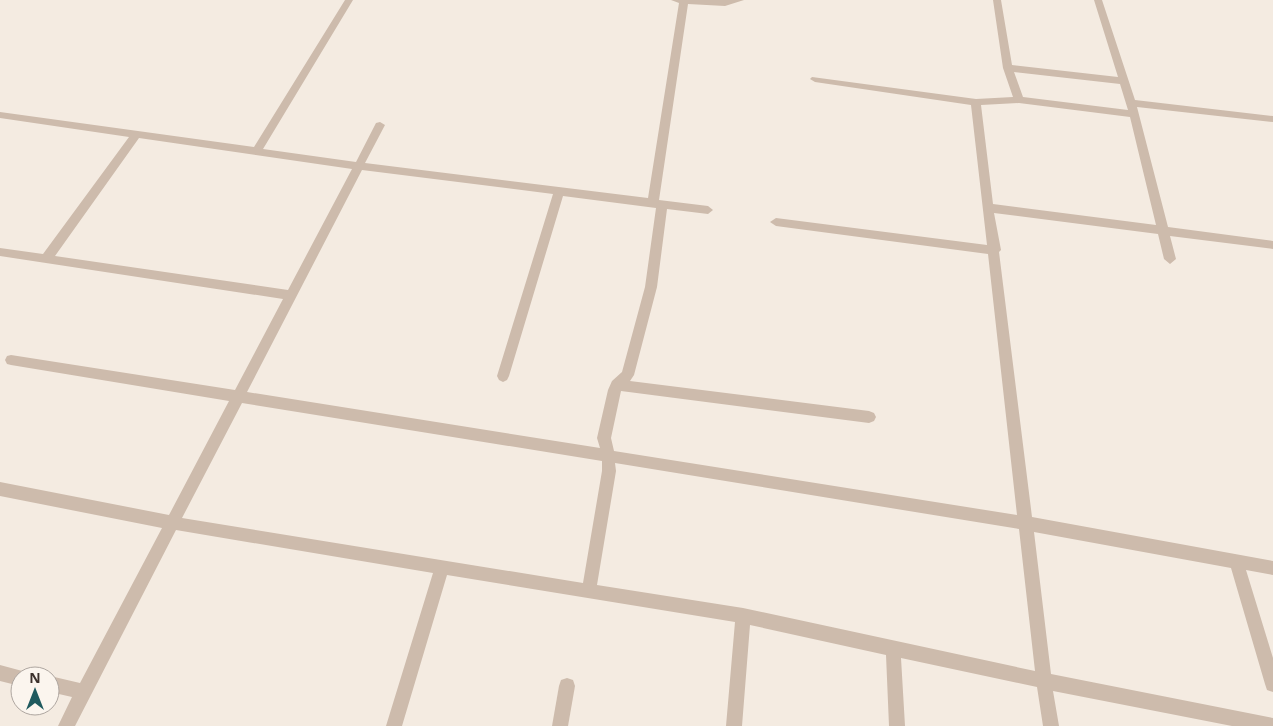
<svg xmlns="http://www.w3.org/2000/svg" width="1273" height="726" font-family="'Noto Sans',sans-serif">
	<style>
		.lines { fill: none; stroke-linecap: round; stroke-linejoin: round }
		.minor { fill: #cdbbac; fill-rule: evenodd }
	</style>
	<rect width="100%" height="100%" fill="#f4ebe1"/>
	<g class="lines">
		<g class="minor">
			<path d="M345 0H353L263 149 356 162 376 123 380 122 385 125 365 163 648 198 679 3 671 0H744L725 6 688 4 659 200 708 206 713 210 708 214 667 209 657 287 634 375 630 381 869 411 874 413 876 417 874 421 869 423 621 391 611 438 614 451 1017 515 988 254 776 226 770 222 776 218 987 245 971 105 815 82 810 79 812 77 976 99 1013 97 1003 68 993 0H1001L1012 65 1118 77 1094 0H1102L1135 100 1273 116V122L1137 107 1168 227 1273 241V249L1170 236 1176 259 1170 264 1164 259 1158 234 994 213 1001 250 999 252 1032 517 1273 561V575L1246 570 1273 658V692L1267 690 1265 684 1231 568 1034 532 1051 674 1273 718V726H1232L1053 691 1059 726H1043L1037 687 901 658 905 726H889L886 655 750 625 742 726H726L735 622 447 575 402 726H386L433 573 176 530 75 726H58L72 697 50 692V676L80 683 162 528 0 496V482L169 515 229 401 11 365 7 364 5 360 7 356 11 355 235 390 283 299 0 256V248L43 254 129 137 0 118V112L254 147ZM1014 72 1120 84 1128 110 1023 97ZM1019 103 1130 117 1156 225 993 204 981 105ZM139 138 352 169 288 290 55 256ZM362 170 553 194 497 376 499 380 503 382 507 380 509 376 563 196 656 208 645 287 622 372 612 381 608 390 597 438 600 448 247 392ZM242 403 602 461V471L583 583 182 518ZM615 463 1019 529 1035 671 743 608 597 585 616 471Z"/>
			<path d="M0 665 26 672 27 676H20V686L0 681Z"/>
			<path d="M567 678 573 680 575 686 568 726H552L559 686 561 680Z"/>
		</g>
	</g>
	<g transform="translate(35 691)"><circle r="24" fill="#fbf5ee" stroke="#aea6a0"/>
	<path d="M0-4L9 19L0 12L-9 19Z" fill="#1f5a5e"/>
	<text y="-8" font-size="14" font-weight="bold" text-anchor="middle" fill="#3b302b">N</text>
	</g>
</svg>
